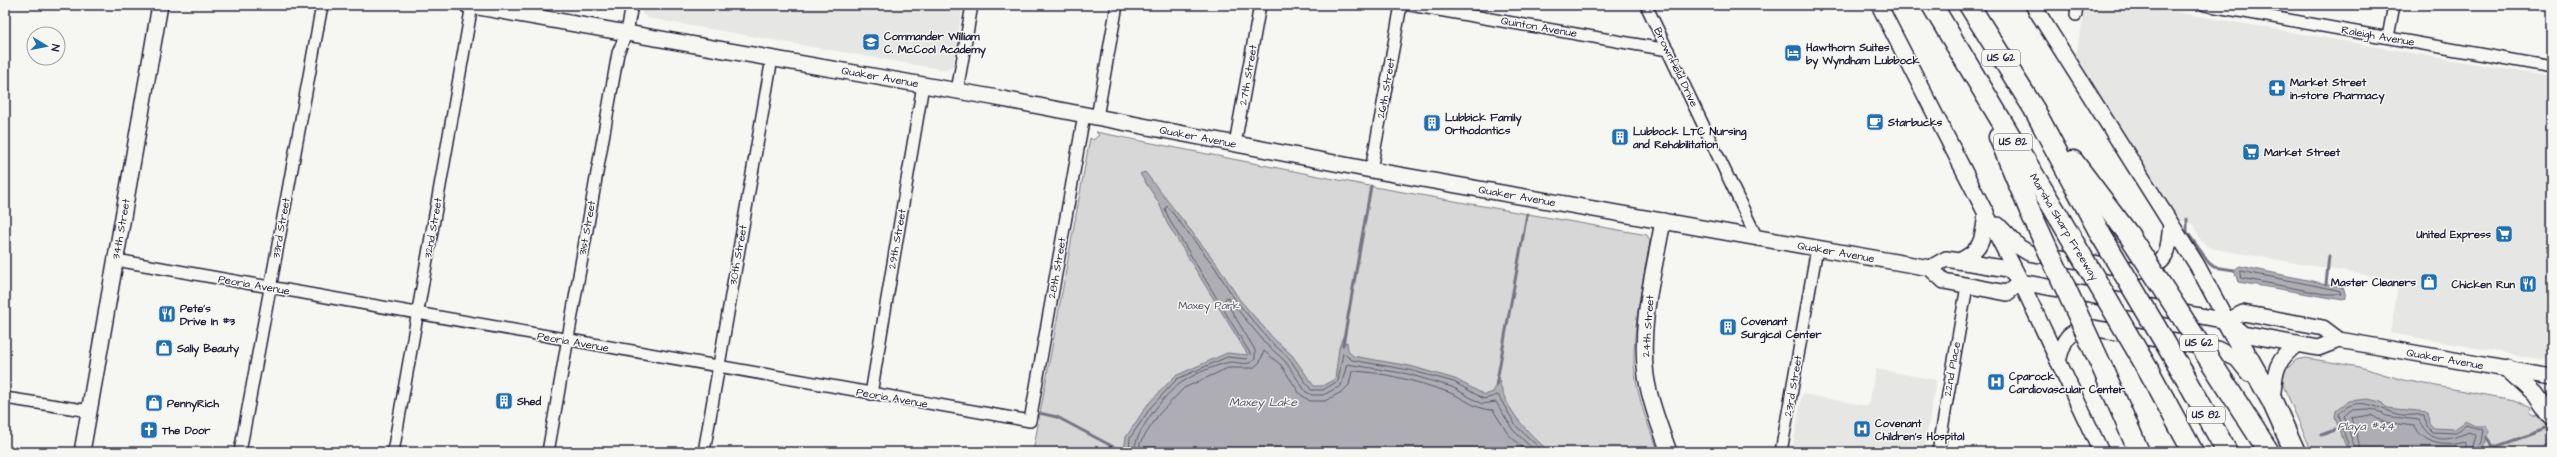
<svg xmlns="http://www.w3.org/2000/svg" width="2557" height="457" font-family="'Architects Daughter',sans-serif">
	<style>
		.built { fill: #e6e6e4 }
		.green { fill: #d7d7d7; stroke: #7c7c89 }
		.water { fill: #adadb3; stroke: #757583 }
		.lines { fill: none; stroke-linecap: round; stroke-linejoin: round }
		.shore { stroke: #5a5a6b; stroke-width: 1 }
		.stream { stroke: #757583; stroke-width: 3 }
		.street-casing { stroke: #22223b; stroke-width: 14 }
		.secondary-casing { stroke: #22223b; stroke-width: 18 }
		.primary-casing { stroke: #22223b; stroke-width: 20 }
		.highway-casing { stroke: #22223b; stroke-width: 23 }
		.street { stroke: #f6f6f2; stroke-width: 11 }
		.secondary { stroke: #f6f6f2; stroke-width: 15 }
		.primary { stroke: #f6f6f2; stroke-width: 17 }
		.highway { stroke: #f6f6f2; stroke-width: 20 }
		.highway-bridge-casing { stroke: #22223b; stroke-width: 23; stroke-linecap: butt }
		.highway-bridge { stroke: #f6f6f2; stroke-width: 20 }
		.labels { text-anchor: middle; dominant-baseline: central; stroke-width: 3; stroke-linejoin: round; paint-order: stroke }
		.shield { fill: #f6f6f2; stroke: #626272; stroke-width: 1 }
		.shield-label { font-size: 10px; font-weight: bold; fill: #22223b }
		.street-label { font-size: 11px; fill: #22223b; stroke: #f6f6f2 }
		.poi-label { font-size: 11px; font-weight: bold; fill: #22223b; stroke: #f6f6f2; text-anchor: start }
		.park-label { font-size: 11px; fill: #4f4f62; stroke: #f6f6f2 }
		.water-label { font-size: 12px; font-style: italic; fill: #535365; stroke: #f6f6f2 }
	</style>
	<rect width="100%" height="100%" fill="#f6f6f2"/>
	<filter id="ink" filterUnits="userSpaceOnUse"><feTurbulence type="fractalNoise" baseFrequency=".025" numOctaves="2"/><feDisplacementMap in="SourceGraphic" scale="8" xChannelSelector="R" yChannelSelector="G"/><feConvolveMatrix kernelMatrix="1 2 1 2 8 2 1 2 1" color-interpolation-filters="sRGB"/></filter>
	<g filter="url(#ink)">
		<g class="built">
			<path d="M643 5H963L953 66 945 70 647 18 641 12Z"/>
			<path d="M2086 5H2135L2552 77V361L2390 333 2399 281 2210 248 2201 241 2194 224 2177 220 2075 59Z"/>
			<path d="M1876 369 1936 380 1924 452H1792L1802 394 1868 406Z"/>
		</g>
		<g class="green">
			<path d="M1096 132 1369 186 1647 235 1650 241C1644 281 1633 323 1634 363 1636 394 1647 424 1659 452H1033L1090 138 1093 140 1099 135Z"/>
			<path d="M2306 358 2360 367 2403 380 2514 400 2531 408 2530 412 2536 416 2542 415 2547 424 2545 431 2549 433 2548 452H2312L2283 385V366L2289 367 2296 360Z"/>
		</g>
		<g class="water">
			<path d="M1145 172 1217 264 1239 299 1274 339 1292 355 1314 386H1322L1335 379 1339 348 1344 334 1342 344 1347 342 1348 350 1353 356 1410 366 1455 379 1485 395 1493 392 1499 380C1506 411 1527 432 1550 452H1127L1124 450 1126 437 1148 404 1175 376 1227 353 1248 355 1167 223 1159 203 1140 174Z"/>
			<path d="M2240 266 2341 287 2344 289 2346 298 2343 300 2238 282 2234 270Z"/>
			<path d="M2368 399 2381 402 2387 408 2428 412 2429 423 2434 428 2455 429 2466 421 2476 426H2486L2489 432 2485 439 2486 442 2479 452H2348L2335 418 2336 411 2348 401Z"/>
		</g>
		<g class="lines">
			<g class="shore">
				<path d="M2240 271 2333 289 2340 291 2341 294H2324L2241 278Z"/>
				<path d="M1129 452 1130 438 1151 407 1177 379 1227 357 1247 359 1251 355 1170 221 1165 209 1167 206 1214 266 1236 301 1271 342 1289 358 1311 390H1323L1338 381 1343 353 1352 360 1409 370 1454 382 1484 399 1498 395 1516 426 1544 452"/>
				<path d="M1134 452C1134 433 1165 393 1181 383 1194 374 1211 367 1226 363 1236 359 1246 369 1255 359V350L1225 300 1227 297 1267 345 1285 361 1306 392 1312 395H1323L1341 386 1347 364 1408 374 1452 387 1482 404 1496 402 1513 430 1536 452"/>
				<path d="M1140 452V443L1159 414 1184 388 1228 368H1253L1260 362 1264 351 1281 365 1300 394 1310 401H1325L1343 391 1349 385 1352 371C1383 372 1419 382 1448 392 1465 398 1475 410 1493 410L1508 434 1527 452"/>
				<path d="M2351 452 2342 428 2339 414C2357 392 2381 411 2402 415 2409 416 2417 414 2424 415L2426 425 2433 432 2456 433 2466 425 2483 430 2481 442 2476 452"/>
				<path d="M2356 452 2344 416 2351 410 2368 409 2376 410 2385 416 2419 420C2431 445 2447 441 2469 432L2476 436 2471 452"/>
				<path d="M2362 452 2351 418 2371 415 2383 422 2414 426C2426 445 2444 447 2465 442V452"/>
			</g>
			<g class="stream">
				<path d="M2187 219V232L2209 263 2214 267 2234 270"/>
				<path d="M2326 284 2329 256"/>
				<path d="M1343 345 1371 186"/>
				<path d="M1496 386 1527 214"/>
				<path d="M1039 413 1057 417 1123 452"/>
				<path d="M2321 435 2335 430"/>
				<path d="M2486 437 2493 446H2498L2548 428"/>
			</g>
			<defs>
				<g id="street">
					<path d="M1410 5 1668 50"/>
					<path d="M1646 5 1757 238"/>
					<path d="M2205 5 2552 67"/>
					<path d="M2076 15 2077 5"/>
					<path d="M2388 37 2394 5"/>
					<path d="M957 91 972 5"/>
					<path d="M1097 117 1117 5"/>
					<path d="M1235 144 1260 5"/>
					<path d="M1371 170 1401 5"/>
					<path d="M116 260 1030 421 1084 115"/>
					<path d="M871 394 923 85"/>
					<path d="M5 398 90 411"/>
					<path d="M240 452 322 5"/>
					<path d="M393 452 472 5"/>
					<path d="M548 452 618 53 627 32 632 5"/>
					<path d="M704 452 772 58"/>
					<path d="M1781 452 1817 248"/>
					<path d="M1938 452 1967 286"/>
				</g>
				<g id="secondary">
					<path d="M467 5 992 97 1371 170 1930 268 1944 281 2007 293 2021 282"/>
					<path d="M1879 5 2021 282 2101 452"/>
					<path d="M2033 5 2197 265 2227 321"/>
					<path d="M1663 221C1654 271 1639 325 1646 376 1650 402 1660 427 1669 452"/>
					<path d="M1998 225 2019 247 2029 253 2143 271C2170 263 2168 249 2171 224"/>
					<path d="M1959 261C1984 250 1983 237 1986 212"/>
					<path d="M1930 268 1946 259 2008 269 2021 282 2227 321 2243 334 2318 348 2339 340"/>
					<path d="M2227 321 2243 313 2323 328 2339 340 2552 377"/>
					<path d="M2058 361C2064 339 2067 330 2092 328L2217 349 2237 359 2249 374"/>
					<path d="M2272 401C2275 373 2274 362 2297 344"/>
					<path d="M82 452 160 5"/>
				</g>
				<path id="primary" d="M2508 369 2535 394 2552 418"/>
				<g id="highway">
					<path d="M1932 5 2060 219"/>
					<path d="M1969 5 2034 109 2101 235"/>
					<path d="M1999 137 2030 211"/>
					<path d="M2073 161 2129 235"/>
					<path d="M2227 321 2272 401 2295 452"/>
					<path d="M2102 367 2139 452"/>
					<path d="M2149 371 2193 452"/>
					<path d="M2186 378 2227 452"/>
				</g>
			</defs>
			<use href="#street" class="street-casing"/>
			<use href="#secondary" class="secondary-casing"/>
			<use href="#primary" class="primary-casing"/>
			<use href="#highway" class="highway-casing"/>
			<use href="#street" class="street"/>
			<use href="#secondary" class="secondary"/>
			<use href="#primary" class="primary"/>
			<use href="#highway" class="highway"/>
			<defs>
				<g id="highway-bridge">
					<path d="M2030 211 2102 367"/>
					<path d="M2060 219 2149 371"/>
					<path d="M2101 235 2186 378"/>
					<path d="M2129 235 2269 452"/>
				</g>
			</defs>
			<use href="#highway-bridge" class="highway-bridge-casing"/>
			<use href="#highway-bridge" class="highway-bridge"/>
		</g>
	</g>
	<defs>
		<symbol id="school-square" viewBox="-11 -11 22 22"><rect x="-9" y="-9" width="18" height="18" rx="4" fill="#1f6fb2" stroke="#f6f6f2"/><path d="M0-5L7-2L0 1L-7-2ZM-4 1L0 2.5L4 1V4Q0 6-4 4Z" fill="#fff"/></symbol>
		<symbol id="hotel-square" viewBox="-11 -11 22 22"><rect x="-9" y="-9" width="18" height="18" rx="4" fill="#1f6fb2" stroke="#f6f6f2"/><path d="M-6-4.5h1.5V1H6V5H4.5V3h-9V5H-6ZM-4 0a1.8 1.8 0 1 1 3.6 0ZM.5 0V-2.5h3Q6-2.5 6 0Z" fill="#fff"/></symbol>
		<symbol id="pharmacy-square" viewBox="-11 -11 22 22"><rect x="-9" y="-9" width="18" height="18" rx="4" fill="#1f6fb2" stroke="#f6f6f2"/><path d="M-2-6h4v4h4v4h-4v4h-4v-4h-4v-4h4Z" fill="#fff"/></symbol>
		<symbol id="cafe-square" viewBox="-11 -11 22 22"><rect x="-9" y="-9" width="18" height="18" rx="4" fill="#1f6fb2" stroke="#f6f6f2"/><path d="M-5.5-4.5H6V0H3Q3 3.5 0 3.5H-2.5Q-5.5 3.5-5.5 0ZM3-3.2v2h1.7v-2ZM-6 4.5H4V6H-6Z" fill="#fff"/></symbol>
		<symbol id="building-square" viewBox="-11 -11 22 22"><rect x="-9" y="-9" width="18" height="18" rx="4" fill="#1f6fb2" stroke="#f6f6f2"/><path d="M-4-6H4V6H1V3H-1V6H-4ZM-2.5-4.3h1.7v1.8h-1.7ZM.8-4.3h1.7v1.8H.8ZM-2.5-1h1.7V.8h-1.7ZM.8-1h1.7V.8H.8Z" fill="#fff"/></symbol>
		<symbol id="supermarket-square" viewBox="-11 -11 22 22"><rect x="-9" y="-9" width="18" height="18" rx="4" fill="#1f6fb2" stroke="#f6f6f2"/><path d="M-6-5.5h2.5l.6 2H6L4.5 2H-2.5L-4.4-4H-6ZM-1.5 3.2a1.3 1.3 0 1 0 .1 0ZM3 3.2a1.3 1.3 0 1 0 .1 0Z" fill="#fff"/></symbol>
		<symbol id="shop-square" viewBox="-11 -11 22 22"><rect x="-9" y="-9" width="18" height="18" rx="4" fill="#1f6fb2" stroke="#f6f6f2"/><path d="M-5-2.5h2.3a2.7 3.5 0 0 1 5.4 0H5L5.5 6h-11ZM-1.5-2.5h3a1.5 2.3 0 0 0-3 0Z" fill="#fff"/></symbol>
		<symbol id="restaurant-square" viewBox="-11 -11 22 22"><rect x="-9" y="-9" width="18" height="18" rx="4" fill="#1f6fb2" stroke="#f6f6f2"/><path d="M-5-6h1v4h1v-4h1v4h1v-4h1v5L-1.5 .5V6h-2V.5L-5-1ZM5-6V6H3V1.5H1.5Q1.5-4 5-6Z" fill="#fff"/></symbol>
		<symbol id="hospital-square" viewBox="-11 -11 22 22"><rect x="-9" y="-9" width="18" height="18" rx="4" fill="#1f6fb2" stroke="#f6f6f2"/><path d="M-5-5h3v3.5h4V-5h3V5h-3V1.5h-4V5h-3Z" fill="#fff"/></symbol>
		<symbol id="church-square" viewBox="-11 -11 22 22"><rect x="-9" y="-9" width="18" height="18" rx="4" fill="#1f6fb2" stroke="#f6f6f2"/><path d="M-1.2-6h2.4v3.5h3.3v2.4h-3.3V6h-2.4V-.1h-3.3v-2.4h3.3Z" fill="#fff"/></symbol>
	</defs>
	<g fill-rule="evenodd">
		<use href="#school-square" x="861" y="32" width="20" height="20"/>
		<use href="#hotel-square" x="1783" y="43" width="20" height="20"/>
		<use href="#pharmacy-square" x="2267" y="78" width="20" height="20"/>
		<use href="#cafe-square" x="1865" y="112" width="20" height="20"/>
		<use href="#building-square" x="1422" y="113" width="20" height="20"/>
		<use href="#building-square" x="1610" y="127" width="20" height="20"/>
		<use href="#supermarket-square" x="2241" y="142" width="20" height="20"/>
		<use href="#supermarket-square" x="2494" y="224" width="20" height="20"/>
		<use href="#shop-square" x="2419" y="272" width="20" height="20"/>
		<use href="#restaurant-square" x="2518" y="274" width="20" height="20"/>
		<use href="#restaurant-square" x="157" y="304" width="20" height="20"/>
		<use href="#building-square" x="1718" y="317" width="20" height="20"/>
		<use href="#shop-square" x="154" y="338" width="20" height="20"/>
		<use href="#hospital-square" x="1986" y="372" width="20" height="20"/>
		<use href="#building-square" x="494" y="391" width="20" height="20"/>
		<use href="#shop-square" x="144" y="393" width="20" height="20"/>
		<use href="#hospital-square" x="1852" y="419" width="20" height="20"/>
		<use href="#church-square" x="139" y="420" width="20" height="20"/>
	</g>
	<g class="labels">
		<g class="shield">
			<rect x="1982" y="50" width="38" height="16" rx="3"/>
			<rect x="1994" y="134" width="38" height="16" rx="3"/>
			<rect x="2180" y="335" width="38" height="16" rx="3"/>
			<rect x="2187" y="407" width="38" height="16" rx="3"/>
		</g>
		<g class="shield-label">
			<text x="2001" y="58">US 62</text>
			<text x="2013" y="142">US 82</text>
			<text x="2199" y="343">US 62</text>
			<text x="2206" y="415">US 82</text>
		</g>
		<g class="street-label">
			<text transform="translate(1539 27) rotate(10)">Quinton Avenue</text>
			<text transform="translate(2378 36) rotate(10)">Raleigh Avenue</text>
			<text transform="translate(1676 67) rotate(64)">Brownfield Drive</text>
			<text transform="translate(1248 75) rotate(-80)">27th Street</text>
			<text transform="translate(880 77) rotate(10)">Quaker Avenue</text>
			<text transform="translate(1386 88) rotate(-80)">26th Street</text>
			<text transform="translate(1198 137) rotate(11)">Quaker Avenue</text>
			<text transform="translate(1517 196) rotate(10)">Quaker Avenue</text>
			<text transform="translate(2064 227) rotate(59)">Marsha Sharp Freeway</text>
			<text transform="translate(281 228) rotate(-80)">33rd Street</text>
			<text transform="translate(433 228) rotate(-80)">32nd Street</text>
			<text transform="translate(587 228) rotate(-80)">31st Street</text>
			<text transform="translate(121 229) rotate(-80)">34th Street</text>
			<text transform="translate(897 239) rotate(-80)">29th Street</text>
			<text transform="translate(1836 252) rotate(10)">Quaker Avenue</text>
			<text transform="translate(738 255) rotate(-80)">30th Street</text>
			<text transform="translate(1057 268) rotate(-80)">28th Street</text>
			<text transform="translate(254 285) rotate(10)">Peoria Avenue</text>
			<text transform="translate(1648 326) rotate(-86)">24th Street</text>
			<text transform="translate(573 342) rotate(10)">Peoria Avenue</text>
			<text transform="translate(2445 359) rotate(10)">Quaker Avenue</text>
			<text transform="translate(1952 369) rotate(-80)">22nd Place</text>
			<text transform="translate(1793 386) rotate(-80)">23rd Street</text>
			<text transform="translate(892 398) rotate(10)">Peoria Avenue</text>
		</g>
		<g class="poi-label">
			<text x="884" y="36">Commander William<tspan x="884" dy="13">C. McCool Academy</tspan></text>
			<text x="1806" y="47">Hawthorn Suites<tspan x="1806" dy="13">by Wyndham Lubbock</tspan></text>
			<text x="2290" y="82">Market Street<tspan x="2290" dy="13">in-store Pharmacy</tspan></text>
			<text x="1445" y="117">Lubbick Family<tspan x="1445" dy="13">Orthodontics</tspan></text>
			<text x="1888" y="122">Starbucks</text>
			<text x="1633" y="131">Lubbock LTC Nursing<tspan x="1633" dy="13">and Rehabilitation</tspan></text>
			<text x="2264" y="152">Market Street</text>
			<text x="2491" y="234" text-anchor="end">United Express</text>
			<text x="2416" y="282" text-anchor="end">Master Cleaners</text>
			<text x="2515" y="284" text-anchor="end">Chicken Run</text>
			<text x="180" y="308">Pete's<tspan x="180" dy="13">Drive In #3</tspan></text>
			<text x="1741" y="321">Covenant<tspan x="1741" dy="13">Surgical Center</tspan></text>
			<text x="177" y="348">Sally Beauty</text>
			<text x="2009" y="376">Cparock<tspan x="2009" dy="13">Cardiovascular Center</tspan></text>
			<text x="517" y="401">Shed</text>
			<text x="167" y="403">PennyRich</text>
			<text x="1875" y="423">Covenant<tspan x="1875" dy="13">Children’s Hospital</tspan></text>
			<text x="162" y="430">The Door</text>
		</g>
		<g class="park-label">
			<text x="1209" y="305">Maxey Park</text>
		</g>
		<g class="water-label">
			<text x="1263" y="402">Maxey Lake</text>
			<text x="2366" y="426">Playa #44</text>
		</g>
	</g>
	<rect width="2557" height="457" fill="none" stroke="#f6f6f2" stroke-width="20"/>
	<rect x="10" y="10" width="2537" height="437" fill="none" stroke="#22223b" stroke-width="1.5" filter="url(#ink)"/>
	<g transform="translate(46 46) rotate(100)"><circle r="19" fill="#f6f6f2" stroke="#a1a1a9"/>
	<path d="M0-3L7 15L0 10L-7 15Z" fill="#1f6fb2"/>
	<text y="-6" font-size="11" font-weight="bold" text-anchor="middle" fill="#22223b">N</text>
	</g>
</svg>
